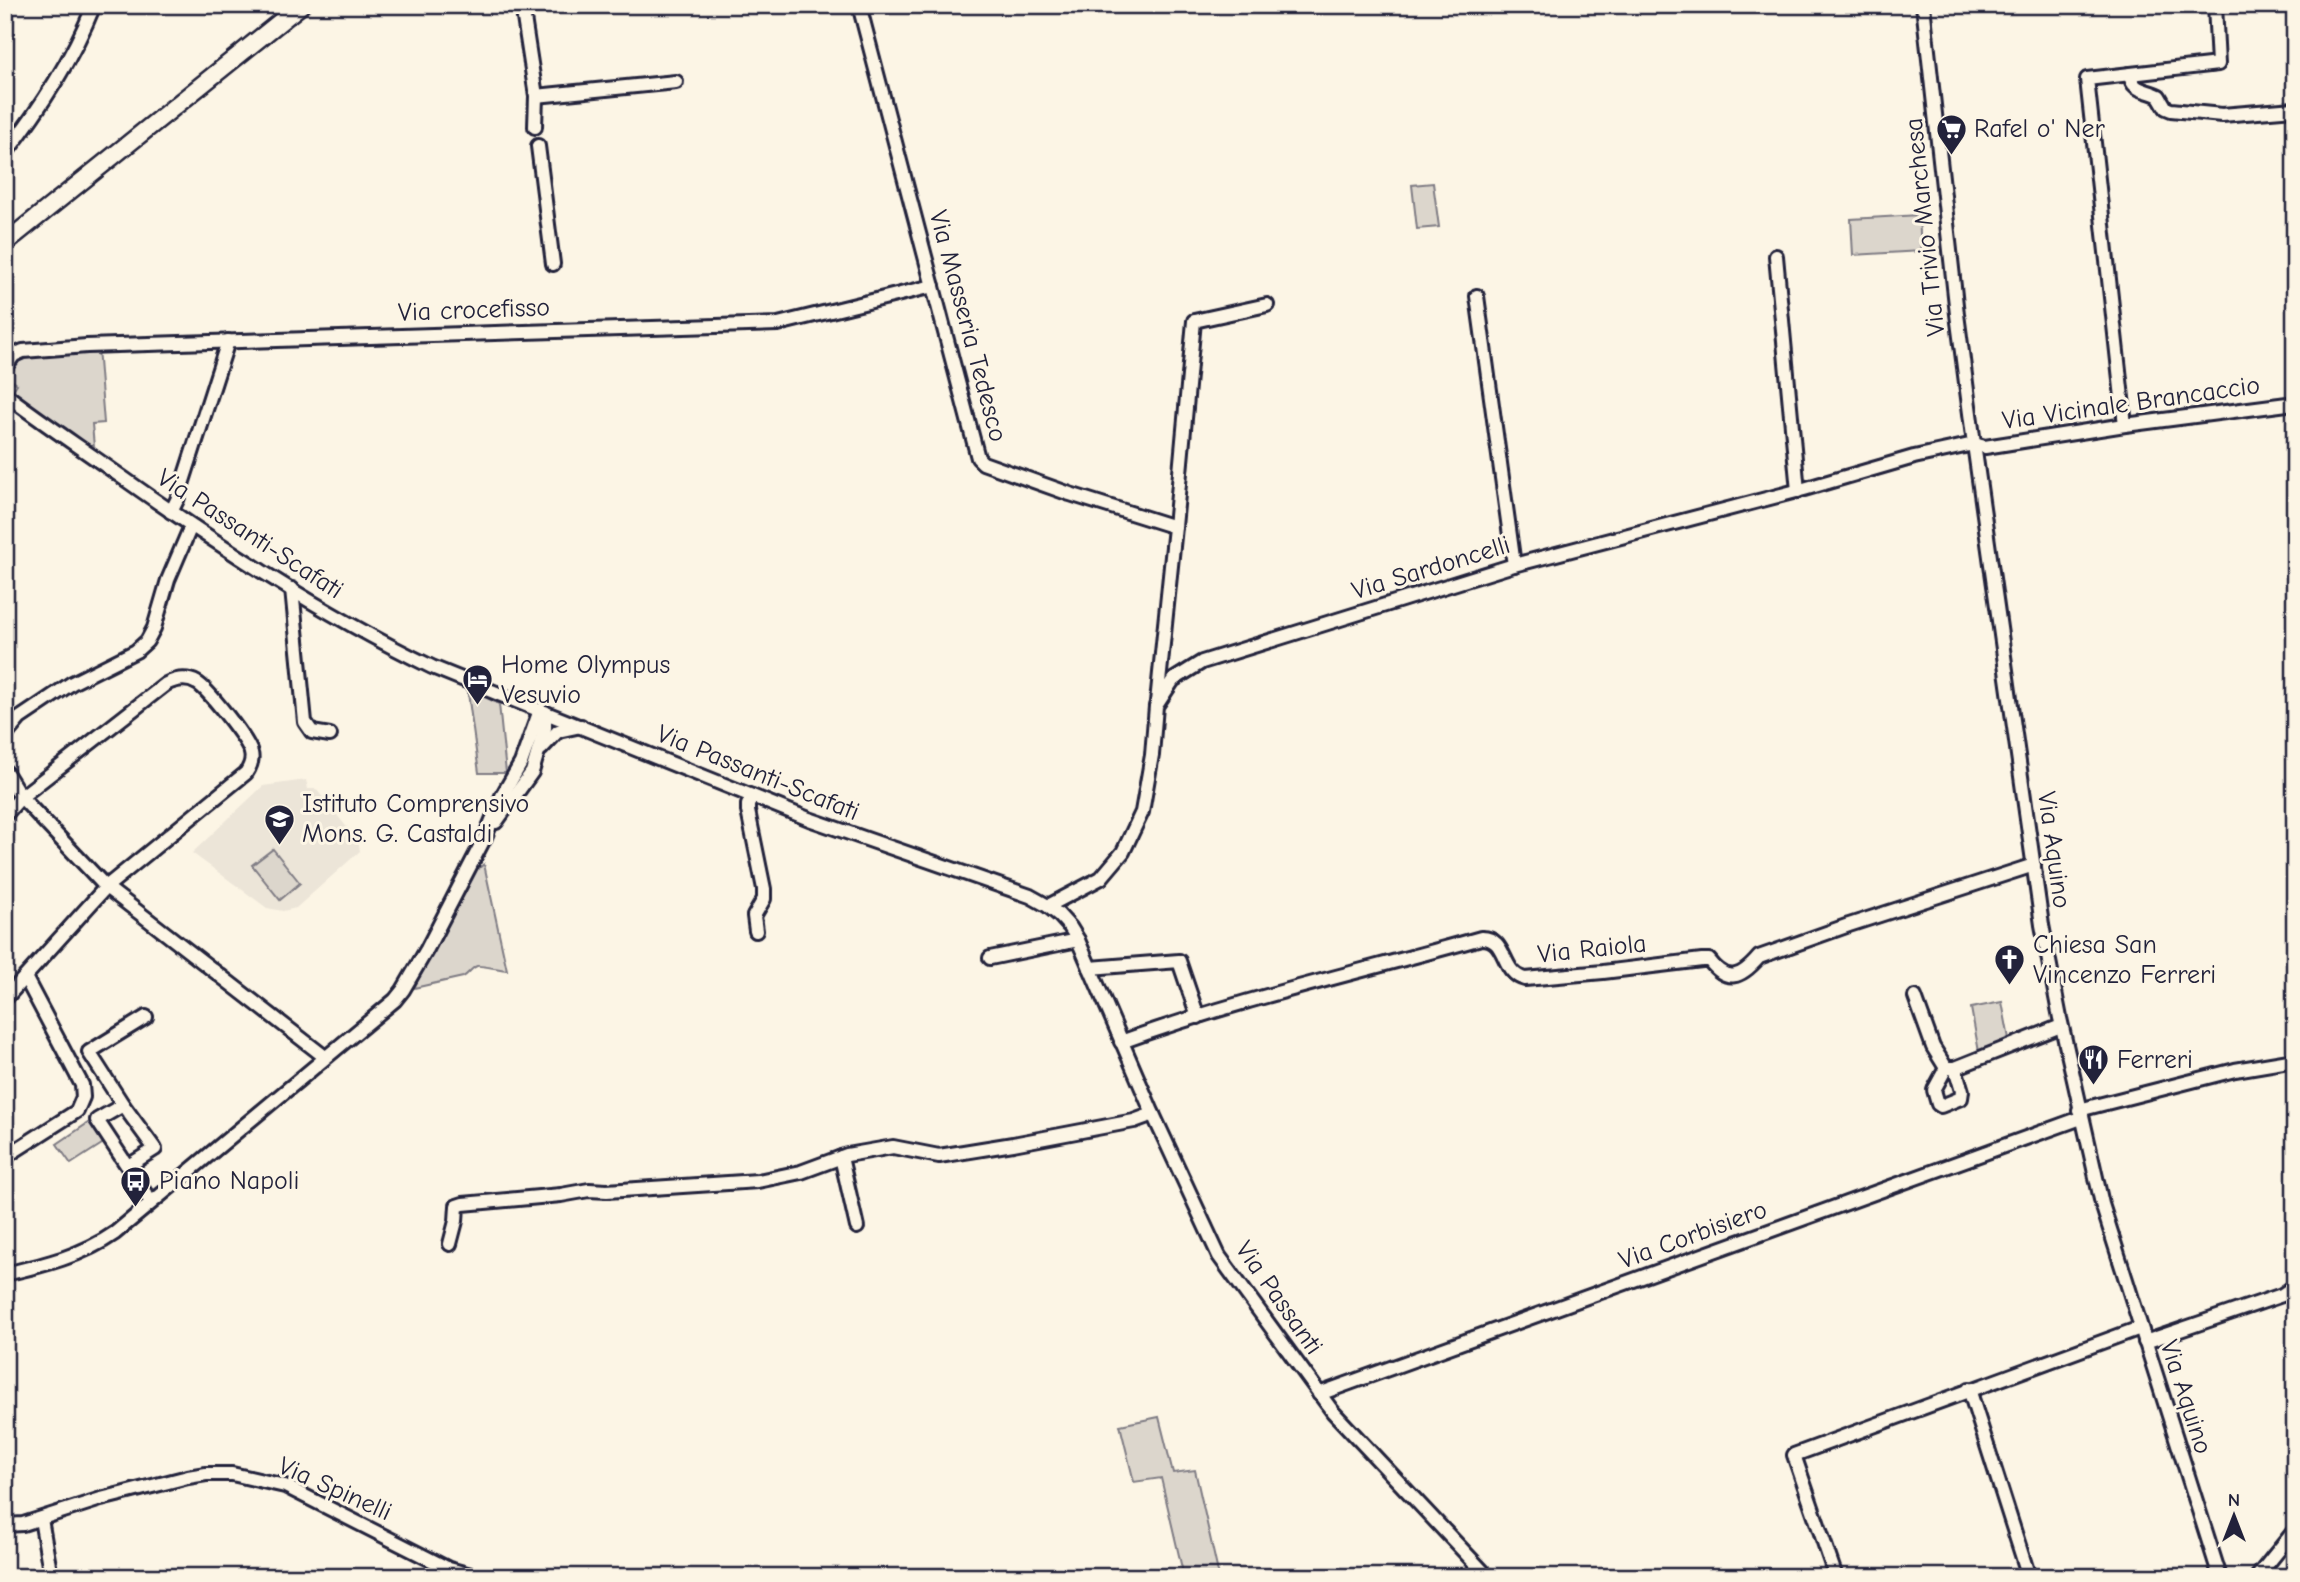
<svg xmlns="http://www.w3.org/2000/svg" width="2300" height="1582" font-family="'Comic Neue',sans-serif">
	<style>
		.built { fill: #ece5d8 }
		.green { fill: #dcd6cc; stroke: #7f7c84; stroke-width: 2 }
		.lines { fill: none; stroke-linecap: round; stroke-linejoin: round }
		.minor-casing { stroke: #22223b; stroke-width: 18 }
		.major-casing { stroke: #22223b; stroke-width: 21 }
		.minor { stroke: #fcf5e5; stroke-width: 12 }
		.major { stroke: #fcf5e5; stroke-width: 16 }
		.labels { text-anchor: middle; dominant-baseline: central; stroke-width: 6; stroke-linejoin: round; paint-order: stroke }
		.poi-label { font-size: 26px; fill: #22223b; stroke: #fcf5e5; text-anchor: start }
		.street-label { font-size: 26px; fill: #22223b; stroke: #fcf5e5 }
	</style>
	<rect width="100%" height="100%" fill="#fcf5e5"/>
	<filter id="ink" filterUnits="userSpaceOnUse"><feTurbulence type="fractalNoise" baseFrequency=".0143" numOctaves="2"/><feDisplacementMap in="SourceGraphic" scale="14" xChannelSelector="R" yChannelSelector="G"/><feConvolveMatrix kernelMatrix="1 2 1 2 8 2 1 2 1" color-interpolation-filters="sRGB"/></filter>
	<g filter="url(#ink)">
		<path class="built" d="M306 780 308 789H316L358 841 360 851 296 908 283 911 267 908 192 853 263 786Z"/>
		<g class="green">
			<path d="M1433 183 1439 227 1417 229 1412 185Z"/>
			<path d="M1919 215 1921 251 1853 255 1851 219Z"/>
			<path d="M98 348 104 423 92 424 94 447 79 440 12 391 17 384 8 378 21 357Z"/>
			<path d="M468 693 485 697 499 704 506 773H479Z"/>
			<path d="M273 849 300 883 280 900 252 865Z"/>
			<path d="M484 864 507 970C502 970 480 965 477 966 471 968 469 974 463 977L414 988 477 867 479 868Z"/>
			<path d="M2002 1002 2010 1044 1979 1052 1971 1008Z"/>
			<path d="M91 1121 105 1142 71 1164 57 1144Z"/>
			<path d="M1159 1417 1173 1473 1195 1470 1219 1577H1184L1161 1478 1134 1482 1120 1425Z"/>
		</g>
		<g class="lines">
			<defs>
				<g id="minor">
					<path d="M522 5 536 96 676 82"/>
					<path d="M859 5 978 458 983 463 1070 494 1175 527 1157 702"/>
					<path d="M1923 5 1957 314 1974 444 2042 925 2060 1018 2102 1204 2220 1577"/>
					<path d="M2130 74C2132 92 2146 89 2159 96L2166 108 2171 110 2222 115 2294 109"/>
					<path d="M535 127 536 96"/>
					<path d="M538 146 553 264"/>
					<path d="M5 154C41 107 72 60 94 5"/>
					<path d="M1776 256 1798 491"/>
					<path d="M1477 296 1514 565"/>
					<path d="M5 367 14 355 23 351 87 346 778 324 933 286"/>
					<path d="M5 394C39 420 75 444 109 468 212 541 318 612 432 667L809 819 1030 896 1048 906 1059 915 1070 927 1078 940 1153 1114 1219 1256 1333 1412 1488 1577"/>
					<path d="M2125 425 2087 79 2218 64 2215 5"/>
					<path d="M171 512 177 500 228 341"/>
					<path d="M1175 527 1194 321 1267 305"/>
					<path d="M292 589 305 722 312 732 330 735"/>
					<path d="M5 736 20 718 72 683 136 651 147 641 154 628 168 580 191 526"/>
					<path d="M541 749 558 731 581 726"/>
					<path d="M5 771 21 797 106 887 325 1057"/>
					<path d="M752 796 748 805V811L764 889V899L754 916 756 931"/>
					<path d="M5 815 21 797 166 684C176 679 187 677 197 683 207 688 249 741 251 753 253 760 250 767 246 773L106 887 5 999"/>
					<path d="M496 822 532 772 545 728V712"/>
					<path d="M1048 906 1101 878 1123 852 1142 812 1152 755 1156 706 1173 680 1202 662 1514 565 1804 489 1914 457 1974 444 1985 447 2125 425 2295 403"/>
					<path d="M990 958 1078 940"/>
					<path d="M1090 968 1179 961 1198 1017"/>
					<path d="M1915 997 1933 1047 1946 1068H1955L2061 1026"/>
					<path d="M146 1017 89 1052 123 1105 97 1120 151 1202"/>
					<path d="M1121 1042C1239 999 1361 972 1481 938 1508 937 1500 973 1525 979L1603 972 1702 960H1709C1727 984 1741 978 1759 957L1849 925 2034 865"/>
					<path d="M1946 1068 1934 1090 1938 1104 1941 1106 1961 1098 1962 1091 1955 1068"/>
					<path d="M123 1105 155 1149 128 1166"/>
					<path d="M2079 1110 2235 1070 2295 1060"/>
					<path d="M5 1157 77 1111 83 1097 82 1085 25 977"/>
					<path d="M841 1157 857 1227"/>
					<path d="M450 1244 456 1221 457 1206 463 1204 561 1195 589 1190 607 1191 758 1181 801 1172 847 1155 893 1147 939 1156 1013 1144 1134 1121 1153 1114"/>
					<path d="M5 1274C44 1265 82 1256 115 1233L395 1000 403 990 427 949 485 837 502 796 521 763 540 710"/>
					<path d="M2145 1342 2282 1295 2295 1286"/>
					<path d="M1969 1389 2029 1577"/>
					<path d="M1319 1394 2081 1118"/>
					<path d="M41 1519 51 1577"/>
					<path d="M5 1525 23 1524 101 1499 188 1477 206 1474H232L285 1486 449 1569 478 1577"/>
					<path d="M1836 1577 1794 1455 2140 1328"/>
					<path d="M2257 1577 2295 1530"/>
				</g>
				<path id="major" d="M5 243 301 5"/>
			</defs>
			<use href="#minor" class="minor-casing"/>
			<use href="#major" class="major-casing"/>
			<use href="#minor" class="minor"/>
			<use href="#major" class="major"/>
		</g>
	</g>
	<defs>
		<symbol id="supermarket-pin" viewBox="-11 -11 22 30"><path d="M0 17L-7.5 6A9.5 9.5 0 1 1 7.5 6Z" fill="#22223b" stroke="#fcf5e5"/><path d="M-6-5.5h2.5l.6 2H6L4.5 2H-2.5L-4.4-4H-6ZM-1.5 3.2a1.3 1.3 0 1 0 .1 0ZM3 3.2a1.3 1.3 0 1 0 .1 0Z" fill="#fff"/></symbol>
		<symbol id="hotel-pin" viewBox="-11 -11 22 30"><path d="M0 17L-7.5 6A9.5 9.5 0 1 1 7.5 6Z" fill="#22223b" stroke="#fcf5e5"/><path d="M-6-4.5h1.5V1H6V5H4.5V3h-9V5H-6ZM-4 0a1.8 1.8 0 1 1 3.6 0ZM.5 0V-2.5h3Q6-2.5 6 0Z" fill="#fff"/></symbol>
		<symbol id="school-pin" viewBox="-11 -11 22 30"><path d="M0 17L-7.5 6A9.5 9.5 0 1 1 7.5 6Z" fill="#22223b" stroke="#fcf5e5"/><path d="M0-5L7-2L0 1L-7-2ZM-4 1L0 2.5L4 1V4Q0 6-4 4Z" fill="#fff"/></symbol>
		<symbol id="church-pin" viewBox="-11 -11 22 30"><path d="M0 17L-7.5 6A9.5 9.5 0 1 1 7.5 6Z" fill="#22223b" stroke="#fcf5e5"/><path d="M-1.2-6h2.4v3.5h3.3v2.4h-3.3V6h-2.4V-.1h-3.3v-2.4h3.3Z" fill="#fff"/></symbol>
		<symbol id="restaurant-pin" viewBox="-11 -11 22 30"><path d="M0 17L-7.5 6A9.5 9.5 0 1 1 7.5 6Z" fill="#22223b" stroke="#fcf5e5"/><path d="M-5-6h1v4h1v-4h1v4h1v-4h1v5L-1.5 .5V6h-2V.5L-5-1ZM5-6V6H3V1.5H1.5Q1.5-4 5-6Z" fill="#fff"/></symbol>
		<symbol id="bus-pin" viewBox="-11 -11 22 30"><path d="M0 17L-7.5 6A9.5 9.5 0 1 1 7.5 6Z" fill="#22223b" stroke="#fcf5e5"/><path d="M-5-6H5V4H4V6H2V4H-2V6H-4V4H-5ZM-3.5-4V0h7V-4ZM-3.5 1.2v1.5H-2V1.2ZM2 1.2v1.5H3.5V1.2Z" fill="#fff"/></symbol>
	</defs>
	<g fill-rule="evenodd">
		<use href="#supermarket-pin" x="1934" y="112" width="35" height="47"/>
		<use href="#hotel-pin" x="460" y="662" width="35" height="47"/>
		<use href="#school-pin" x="262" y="802" width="35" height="47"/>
		<use href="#church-pin" x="1992" y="942" width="35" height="47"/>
		<use href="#restaurant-pin" x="2076" y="1042" width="35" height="47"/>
		<use href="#bus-pin" x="118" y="1164" width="35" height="47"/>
	</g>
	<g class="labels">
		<g class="poi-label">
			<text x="1974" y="129">Rafel o' Ner</text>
			<text x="501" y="665">Home Olympus<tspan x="501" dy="30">Vesuvio</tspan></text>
			<text x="302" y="804">Istituto Comprensivo<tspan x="302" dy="30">Mons. G. Castaldi</tspan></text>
			<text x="2033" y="945">Chiesa San<tspan x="2033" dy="30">Vincenzo Ferreri</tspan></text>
			<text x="2117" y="1060">Ferreri</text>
			<text x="159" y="1181">Piano Napoli</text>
		</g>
		<g class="street-label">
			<text transform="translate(1925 227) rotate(-96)">Via Trivio Marchesa</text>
			<text transform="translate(474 310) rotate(-2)">Via crocefisso</text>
			<text transform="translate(968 326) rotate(75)">Via Masseria Tedesco</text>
			<text transform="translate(2131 403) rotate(-8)">Via Vicinale Brancaccio</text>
			<text transform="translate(250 534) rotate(33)">Via Passanti-Scafati</text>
			<text transform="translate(1431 568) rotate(-17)">Via Sardoncelli</text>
			<text transform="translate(758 773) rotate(22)">Via Passanti-Scafati</text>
			<text transform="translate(2054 850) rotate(82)">Via Aquino</text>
			<text transform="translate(1592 949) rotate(-6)">Via Raiola</text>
			<text transform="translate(1693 1235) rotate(-20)">Via Corbisiero</text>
			<text transform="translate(1279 1298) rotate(55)">Via Passanti</text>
			<text transform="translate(2186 1397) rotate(72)">Via Aquino</text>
			<text transform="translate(335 1489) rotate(24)">Via Spinelli</text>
		</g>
	</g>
	<rect width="2300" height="1582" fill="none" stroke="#fcf5e5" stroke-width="28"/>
	<rect x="14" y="14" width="2272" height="1554" fill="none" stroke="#22223b" stroke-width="2.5" filter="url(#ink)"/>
	<g transform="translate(2234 1516)" stroke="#fcf5e5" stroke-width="5" paint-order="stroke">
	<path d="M0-5L12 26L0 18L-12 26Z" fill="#22223b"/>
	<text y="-10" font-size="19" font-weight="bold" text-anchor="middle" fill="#22223b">N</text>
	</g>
</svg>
